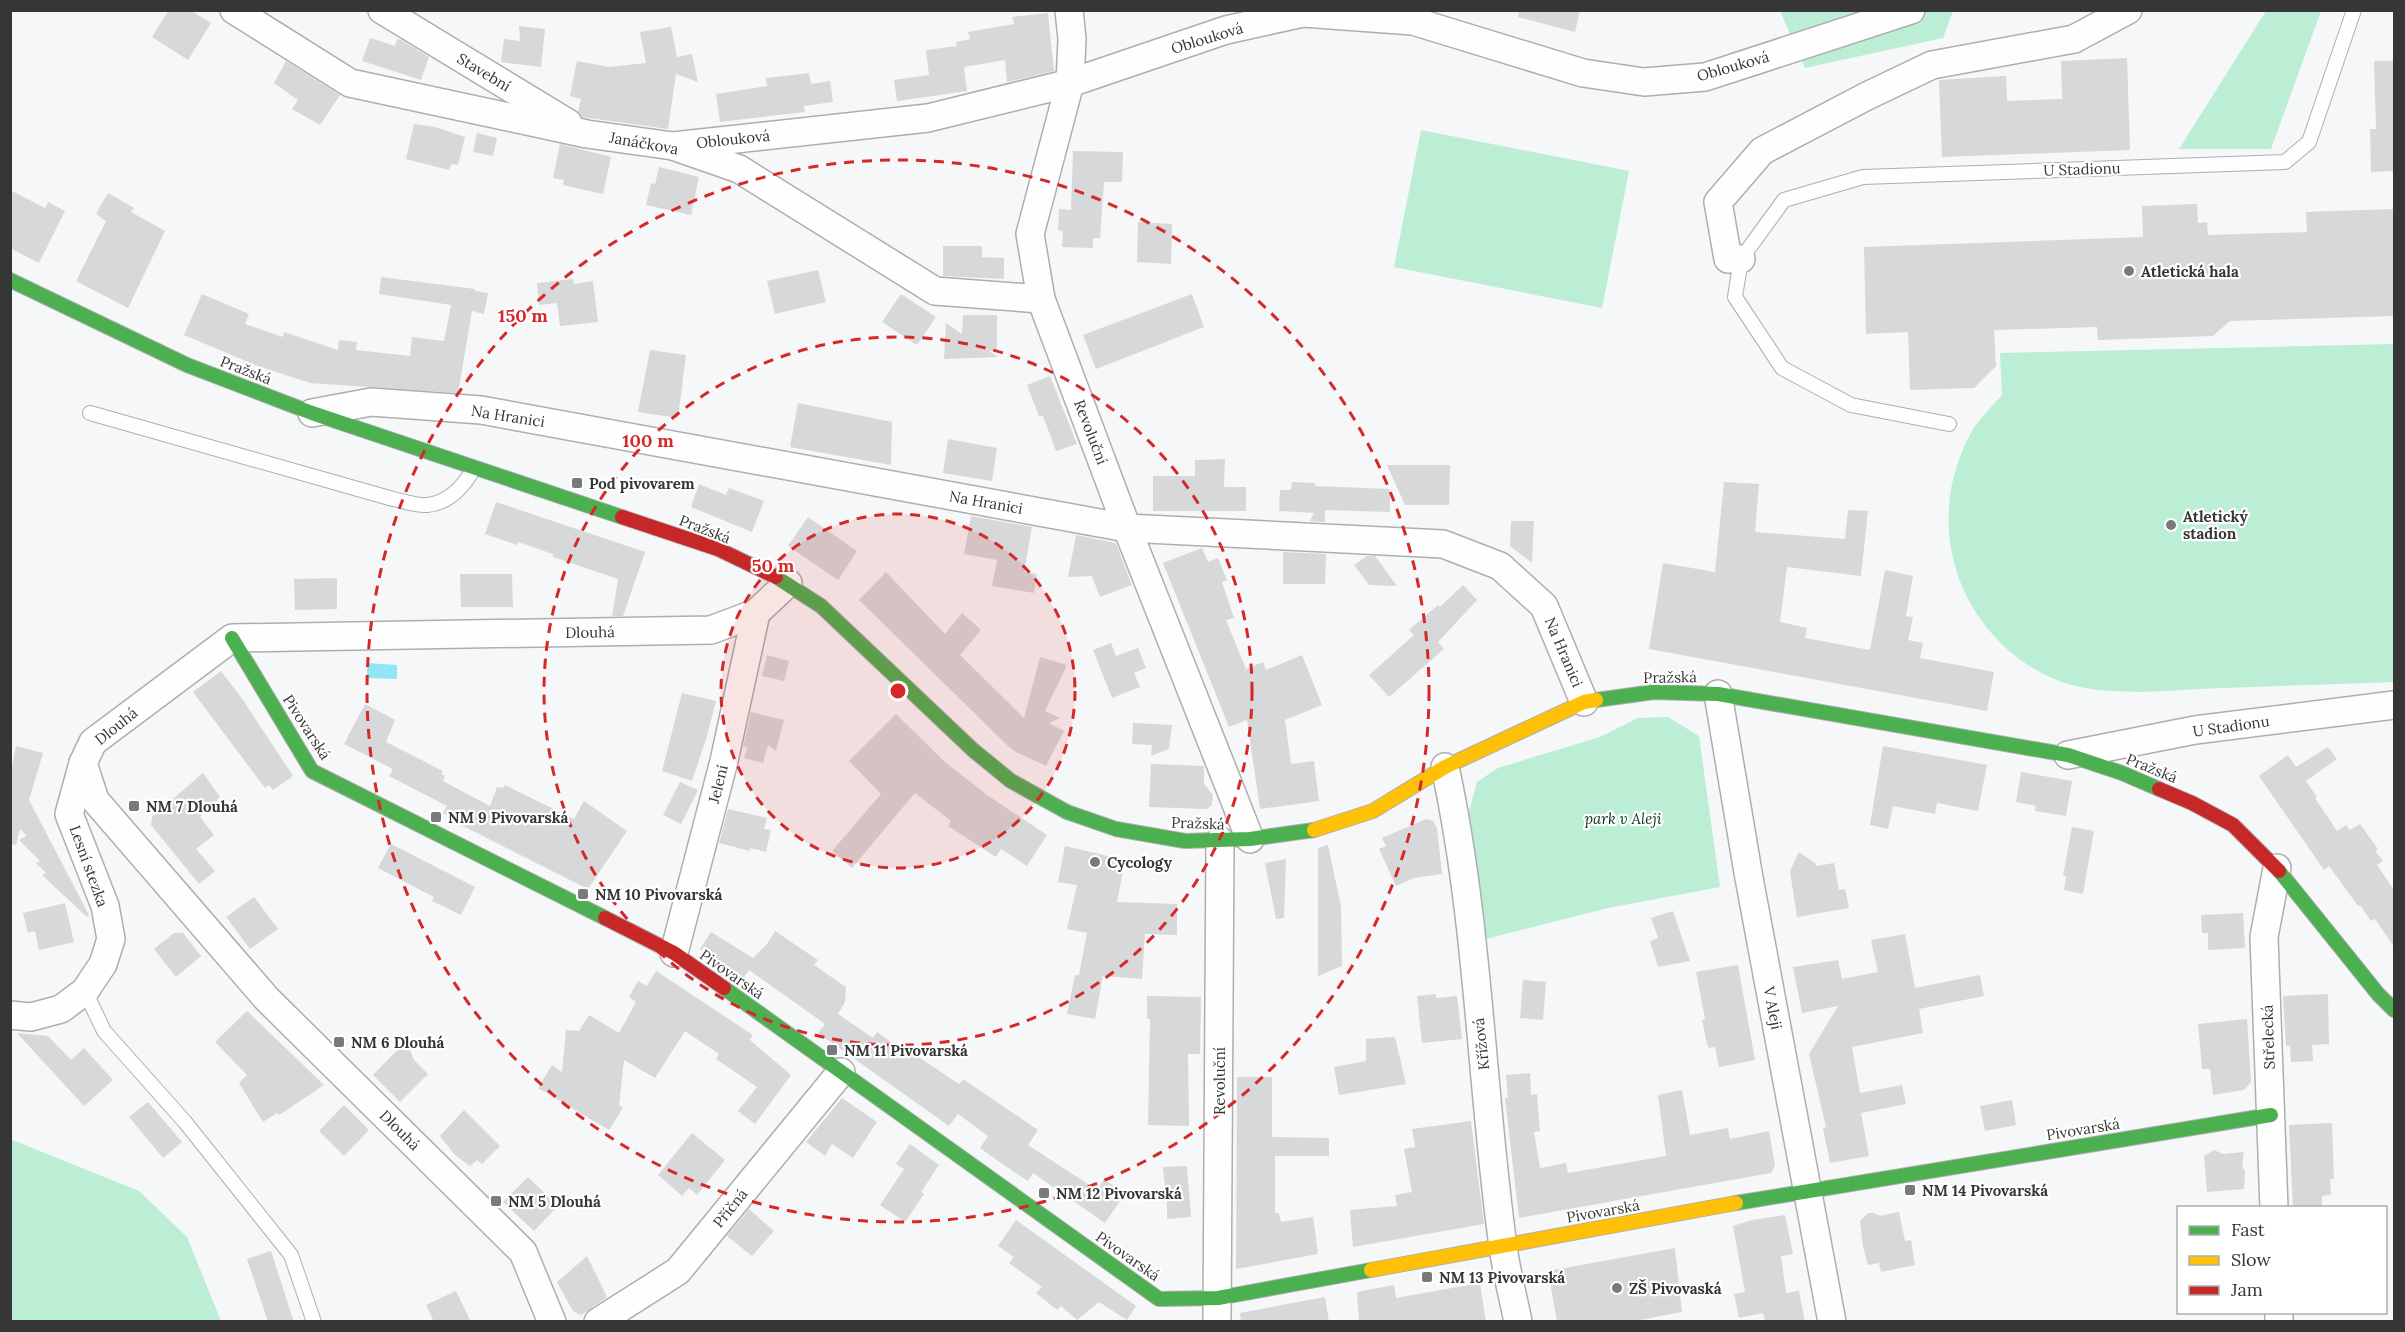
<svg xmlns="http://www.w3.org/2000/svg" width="2405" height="1332" font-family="Lora,serif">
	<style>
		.green { fill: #bbeed4 }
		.water { fill: #90e5f7 }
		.building { fill: #d7d8d9 }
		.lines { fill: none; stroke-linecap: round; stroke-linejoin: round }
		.lane-casing { stroke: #adaeaf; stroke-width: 16 }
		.street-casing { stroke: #adaeaf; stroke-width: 30 }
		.fast-casing { stroke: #adaeaf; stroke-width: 16 }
		.slow-casing { stroke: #adaeaf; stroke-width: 16 }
		.jam-casing { stroke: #adaeaf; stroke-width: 16 }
		.lane { stroke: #fefefe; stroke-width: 14 }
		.street { stroke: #fefefe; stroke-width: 27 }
		.fast { stroke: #4caf50; stroke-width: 14 }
		.slow { stroke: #ffc107; stroke-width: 14 }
		.jam { stroke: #c62828; stroke-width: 14 }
		.ring { fill: none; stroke: #d62828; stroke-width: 3; stroke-dasharray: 10 8 }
		.poi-dot { fill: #797a7b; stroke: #fff; stroke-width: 2 }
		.labels { text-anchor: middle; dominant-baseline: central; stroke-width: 4.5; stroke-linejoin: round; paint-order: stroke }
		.street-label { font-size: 15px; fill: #363637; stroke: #fff }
		.poi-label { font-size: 15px; font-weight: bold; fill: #363637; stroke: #fff; text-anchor: start }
		.park-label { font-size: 15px; font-style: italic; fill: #093422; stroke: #fff }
		.centre { fill: #d62828; stroke: #fff; stroke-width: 3 }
		.ring-label { font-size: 18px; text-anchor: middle; font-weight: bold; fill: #d62828; stroke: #fff; stroke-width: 4.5; stroke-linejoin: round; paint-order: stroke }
	</style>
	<rect width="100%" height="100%" fill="#f6f7f8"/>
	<g class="green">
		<path d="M1780 11H1953L1943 38 1805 68Z"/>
		<path d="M2266 11H2321L2271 149H2179Z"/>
		<path d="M1421 130 1629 171 1602 308 1394 267Z"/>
		<path d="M2394 344V682C2338 684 2282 686 2226 688 2180 689 2131 696 2085 688 2022 677 1969 623 1954 562 1942 516 1950 467 1975 426 1983 415 1993 405 2002 395L2000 353Z"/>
		<path d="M1668 717 1699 736 1720 887 1608 908 1486 939 1468 815 1477 782 1498 768 1600 737 1638 718Z"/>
		<path d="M10 1139 139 1191 187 1237 221 1321H11Z"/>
	</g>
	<path class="water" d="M367 663 397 665V679L367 678Z"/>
	<g class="building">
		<path d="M169 10H190L211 23 188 60 152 37Z"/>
		<path d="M1519 10H1580L1575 32 1518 17Z"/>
		<path d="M1048 13 1054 71 1007 82 1005 60 964 67 967 91 897 101 894 80 929 75 926 50 957 46 956 42 970 39 968 32 1014 24 1012 17Z"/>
		<path d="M519 26 545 29 541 67 501 62 504 39 520 41Z"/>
		<path d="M671 27 677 57 692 54 698 82 676 74 668 129 582 117 578 112 581 99 570 96 577 61 609 67 646 63 640 32Z"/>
		<path d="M370 38 395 46 397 39 401 40 429 57 421 80 362 61Z"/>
		<path d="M2127 58 2130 150 1942 157 1939 80 2006 76 2007 101 2062 99 2061 61Z"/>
		<path d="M286 61 340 95 320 125 292 109 298 100 274 83Z"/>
		<path d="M2374 61H2394V171L2371 172 2370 129H2376Z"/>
		<path d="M809 73 811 84 830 81 833 102 804 106 805 112 720 122 716 94 767 86 766 78Z"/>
		<path d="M414 124 435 127 465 137 458 165 451 164 449 170 406 159Z"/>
		<path d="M477 133 497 138 493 156 473 152Z"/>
		<path d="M560 144 611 157 603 194 563 185 564 180 553 178Z"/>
		<path d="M1073 151 1123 152 1122 182H1104L1100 238H1093V248L1062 247 1063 231 1058 230 1059 209 1071 210Z"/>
		<path d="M659 167 699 177 691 215 646 205 651 183 655 184Z"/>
		<path d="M10 190 45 208 48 202 65 211 39 263 10 248Z"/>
		<path d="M108 193 134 208 131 212 165 231 128 308 76 281 106 221 96 214Z"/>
		<path d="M2197 204 2198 223 2207 222 2208 235 2307 232 2306 212 2394 209V316L2230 321 2213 336 2098 340 2097 327 1994 330 1996 366 1974 388 1910 390 1908 332 1866 334 1864 247 2143 237 2142 206Z"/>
		<path d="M1138 222 1172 224 1171 264 1137 262Z"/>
		<path d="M943 246H982V257L1004 258V279L943 276Z"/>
		<path d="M818 270 826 302 775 314 767 281Z"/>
		<path d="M381 277 475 289V291L488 293 484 314 472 311 458 393 310 383 255 365 184 335 202 294 249 314 245 324 283 337 284 332 338 350 339 340 357 342 356 350 410 356 412 337 444 341 451 305 379 294Z"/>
		<path d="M573 279 574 284 593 281 598 322 560 326 557 303 539 305 537 283Z"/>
		<path d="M901 294 936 317 917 345 882 322Z"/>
		<path d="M1192 294 1204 327 1096 369 1083 335Z"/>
		<path d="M963 315H997V351H989L998 357 944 359 946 323 962 334Z"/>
		<path d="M650 350 686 355 678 418 638 412Z"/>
		<path d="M1050 376 1077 444 1056 451 1043 416H1039L1027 385Z"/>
		<path d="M798 403 892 422 891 465 790 447Z"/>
		<path d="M948 439 997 448 992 481 943 473Z"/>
		<path d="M1225 459 1224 487H1246V511H1153V476H1195V460Z"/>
		<path d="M1387 465H1450L1449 505H1405Z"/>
		<path d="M1292 482 1315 483V486L1390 489V512L1325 510V522L1310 521 1314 513 1279 511 1280 490H1291Z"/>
		<path d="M1724 482 1759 484 1755 532 1845 539 1848 510 1868 511 1861 576 1787 567 1780 622 1807 628 1805 638 1870 650 1885 570 1913 576 1906 616 1913 617 1908 640 1923 643 1920 658 1994 672 1987 711 1649 649 1663 563 1715 572Z"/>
		<path d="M699 484 726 495 729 488 764 501 752 532 691 507Z"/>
		<path d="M496 502 645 552 623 616H612L618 579 553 557V554L518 542 517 545 485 534Z"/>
		<path d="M971 516 1032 527 1024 572 1037 574 1034 593 992 586 997 560 964 554Z"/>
		<path d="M808 517 857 551 838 580 788 546Z"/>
		<path d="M1511 521H1534L1532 563 1510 546Z"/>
		<path d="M1076 535 1116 543 1132 585 1100 597 1092 576 1068 577Z"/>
		<path d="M1202 548 1208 562 1218 558 1227 580 1222 582 1234 618 1226 620 1246 669 1263 662 1266 670 1302 655 1322 705 1285 720 1291 764 1314 761 1319 801 1260 809 1247 720 1229 727 1163 563Z"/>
		<path d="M1283 552 1326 554 1325 584H1283Z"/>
		<path d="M1367 556H1375L1397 586 1369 585 1354 565Z"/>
		<path d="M886 572 945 634 962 613 981 630 960 655 1024 718 1040 657 1067 665 1045 711 1060 718 1049 723 1064 731 1046 766 1016 752 1009 747 859 600Z"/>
		<path d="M460 574H512L513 607H461Z"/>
		<path d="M337 578V609L295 610 294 579Z"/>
		<path d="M1463 585 1477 600 1438 642 1444 649 1389 697 1369 675 1414 635 1409 630 1438 605 1440 607Z"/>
		<path d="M1111 643 1116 656 1138 648 1146 668 1134 673 1140 687 1112 698 1093 650Z"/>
		<path d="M767 655 789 661 784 681 762 676Z"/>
		<path d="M221 671 243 700 293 776 273 790 269 785 265 788 193 692Z"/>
		<path d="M682 693 716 701 707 736 692 781 662 771Z"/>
		<path d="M365 704 395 720 386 742 443 771 441 774 445 776 443 781 490 806 497 787 503 788 505 785 574 819 584 801 627 831 588 889 455 822 456 820 443 813 447 806 389 776 393 769 344 744Z"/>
		<path d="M751 712 784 720 776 751 768 745 763 763 744 758 747 747H743Z"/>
		<path d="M896 714 945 762 987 795 1047 835 1027 866 1001 849 996 857 948 826 951 821 915 793 852 868 832 851 881 794 849 761Z"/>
		<path d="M1133 723 1172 725 1169 749 1151 756 1152 745 1132 744Z"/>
		<path d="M16 746 43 753 29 800 89 915 87 917 42 875 46 873 36 863 40 861 19 840 27 836 20 829 16 845 10 844V765L12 767Z"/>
		<path d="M1883 746 1987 765 1978 811 1937 803 1935 814 1893 806 1888 829 1870 825Z"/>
		<path d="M2328 747 2337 759 2306 781 2317 797 2315 798 2337 831 2346 825 2350 830 2360 824 2378 849 2375 851 2383 861 2377 865 2394 890V947L2375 919 2371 921 2360 905 2358 906 2329 866 2324 870 2259 776 2288 755 2296 767Z"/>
		<path d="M1151 764 1204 766V784L1213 795 1212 805 1207 809 1149 807Z"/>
		<path d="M2021 772 2072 781 2066 816 2035 811 2036 806 2016 802Z"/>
		<path d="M203 773 220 797 200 817 214 835 196 849 215 871 199 884 151 825 152 817Z"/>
		<path d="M680 782 698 790 681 824 663 815Z"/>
		<path d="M728 809 767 818 764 829 771 830 766 852 750 848V851L719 843Z"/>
		<path d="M1426 819 1433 821 1437 828 1442 874 1414 878 1396 886 1379 849 1386 846 1382 838Z"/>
		<path d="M2072 827 2094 831 2083 894 2064 890 2066 876H2063Z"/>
		<path d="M391 844 475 887 461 915 432 901 434 897 378 868Z"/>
		<path d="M1328 845 1341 907 1342 966 1318 976V848Z"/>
		<path d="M1065 846 1125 860 1117 902 1177 904V935L1145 934 1142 979 1103 976 1095 1019 1067 1014 1075 975H1079L1087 933 1067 929 1077 885 1058 882Z"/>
		<path d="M1799 852 1815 863 1816 866 1834 863 1839 890 1845 889 1849 908 1797 917 1790 871Z"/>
		<path d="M1286 859 1284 918 1276 919 1265 863Z"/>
		<path d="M254 897 278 929 250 949 226 917Z"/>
		<path d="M65 903 74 942 39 950 35 931 28 933 23 913Z"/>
		<path d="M1673 911 1690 961 1658 967 1650 941 1658 938 1651 918Z"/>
		<path d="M2243 913 2245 948 2208 950V933H2202L2201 915Z"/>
		<path d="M775 931 818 960 814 965 846 987 845 1002 838 1014 873 1038 877 1032 898 1047 899 1044 959 1084 963 1079 1038 1130 1028 1145 1097 1190 1104 1179 1125 1194 1105 1223 1033 1173 1028 1181 1001 1163 980 1148 988 1136 958 1114 949 1126 818 1033 825 1024 749 970 743 979 700 949 711 932 753 958 767 944Z"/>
		<path d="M174 933H183L201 956 176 977 154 949Z"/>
		<path d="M1905 934 1915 988 1980 975 1984 996 1919 1009 1923 1033 1852 1047 1860 1093 1902 1085 1906 1104 1861 1113 1869 1156 1830 1163 1823 1128 1826 1127 1809 1054 1838 1006 1802 1013 1793 967 1838 960 1842 979 1878 972 1871 940Z"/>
		<path d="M1738 965 1755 1060 1719 1067 1715 1047 1709 1048 1707 1044 1702 1020 1705 1019 1696 972Z"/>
		<path d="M656 971 753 1035 750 1040 791 1075 755 1124 738 1111 757 1087 716 1059 719 1054 685 1031 655 1078 624 1060 619 1105 623 1108 609 1130 538 1088 552 1065 562 1072 566 1030 579 1031 589 1015 619 1033 636 1002 629 997 638 981 647 986Z"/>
		<path d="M1523 980 1546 982 1543 1020 1520 1018Z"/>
		<path d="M1436 994V998L1457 996 1462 1039 1422 1043 1417 996Z"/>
		<path d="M2328 994 2329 1044 2312 1045 2313 1061 2291 1062 2290 1046H2286L2283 996Z"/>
		<path d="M1147 996 1201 997 1200 1054H1188L1189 1126 1148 1125 1150 1019H1147Z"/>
		<path d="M247 1011 324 1085 279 1115 277 1113 263 1122 239 1083 247 1075 215 1042Z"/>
		<path d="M2247 1019 2251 1082 2244 1090 2213 1095 2210 1069H2202L2198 1024Z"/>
		<path d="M17 1033 48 1036 71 1060 84 1048 113 1080 84 1106Z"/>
		<path d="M1395 1037 1406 1084 1339 1095 1334 1067 1366 1061V1039Z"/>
		<path d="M406 1041 414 1060 428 1074 400 1102 373 1075Z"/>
		<path d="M1530 1073 1531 1095 1537 1094 1540 1131 1534 1132 1540 1168 1566 1163 1568 1173 1666 1156 1658 1095 1682 1090 1690 1135 1728 1128 1730 1139 1769 1131 1775 1166 1771 1173 1519 1218 1505 1098H1508L1506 1075Z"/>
		<path d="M1237 1077H1272V1137L1329 1138V1156H1275V1213H1279L1281 1222 1313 1217 1318 1254 1236 1269Z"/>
		<path d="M842 1098 877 1122 853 1158 832 1144 825 1156 806 1142Z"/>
		<path d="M2012 1100 2016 1125 1985 1131 1980 1106Z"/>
		<path d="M148 1102 182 1142 163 1158 129 1117Z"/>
		<path d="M344 1105 369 1130 344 1156 319 1131Z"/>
		<path d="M464 1110 500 1146 482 1164 477 1160 470 1166 455 1155 440 1136Z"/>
		<path d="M1471 1121 1484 1224 1353 1247 1350 1210 1397 1206 1395 1195 1412 1192 1404 1149 1415 1147 1412 1129Z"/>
		<path d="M2332 1123 2334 1179H2330L2331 1195 2322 1196V1208H2293L2289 1125Z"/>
		<path d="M692 1133 725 1160 697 1195 689 1188 682 1196 658 1175Z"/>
		<path d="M910 1144 939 1165 921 1192 924 1194 905 1222 880 1205 904 1169 896 1164Z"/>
		<path d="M2214 1150 2223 1154 2244 1152 2242 1167 2245 1170 2244 1189 2207 1192 2204 1156Z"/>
		<path d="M1187 1166 1191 1217 1167 1219V1204L1163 1167Z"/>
		<path d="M528 1177 558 1206 534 1231 503 1202Z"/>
		<path d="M749 1209 774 1231 752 1256 727 1236Z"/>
		<path d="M1899 1212 1905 1241 1911 1240 1915 1265 1881 1272 1879 1263 1868 1265 1863 1247 1860 1221 1868 1213H1874L1880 1216Z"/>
		<path d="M1785 1215 1793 1254 1781 1256 1786 1293 1799 1291 1805 1322H1765L1763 1313 1739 1318 1734 1294 1745 1292 1733 1226 1752 1220Z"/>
		<path d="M1016 1220 1136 1306 1127 1320 1099 1302 1077 1320 1061 1306 1057 1310 1036 1293 1042 1287 1009 1263 1014 1257 998 1246Z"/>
		<path d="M1675 1248 1682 1312 1629 1322H1557L1548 1271Z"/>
		<path d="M271 1251 294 1322H268L247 1259Z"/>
		<path d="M587 1256 607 1297 581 1315 573 1311 557 1282Z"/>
		<path d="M1480 1283 1486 1322H1359L1357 1292 1394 1285 1396 1298Z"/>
		<path d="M456 1291 471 1322H434L426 1305Z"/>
		<path d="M1325 1297 1329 1322H1241L1240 1313Z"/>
	</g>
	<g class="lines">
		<defs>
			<g id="lane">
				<path d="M90 413 393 499C403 501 417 506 427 505 449 503 464 486 474 468"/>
				<path d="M1949 424 1851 405 1782 368 1735 297 1741 259 1784 200 1863 177 2285 162 2309 142 2354 10"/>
				<path d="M85 991 104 1031 185 1122 291 1255 314 1322"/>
			</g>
			<g id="street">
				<path d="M234 10 350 83 587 134 673 146 739 169 935 291 1041 299"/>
				<path d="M382 10 568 123"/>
				<path d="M1069 10 1072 39 1070 83 1030 234 1041 299 1127 528 1250 839"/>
				<path d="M673 146 928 118 1070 83 1226 30 1303 13 1413 21 1583 73 1644 82 1705 77 1911 10"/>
				<path d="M1741 259H1728L1718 202 1762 151 1867 96 1932 65 2074 39 2128 10"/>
				<path d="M312 413 371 402 481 410 1127 528 1443 544 1500 566 1544 606 1584 702"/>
				<path d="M1718 694 1749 878 1832 1322"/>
				<path d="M2068 755 2195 730 2394 705"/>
				<path d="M1445 767C1479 923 1481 1088 1503 1246 1506 1271 1513 1296 1518 1322"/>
				<path d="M674 953 724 761 756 613"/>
				<path d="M10 1015 31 1017 61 1009 85 991 103 964 111 939 105 906 69 814 83 763"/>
				<path d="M2274 1208 2264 937 2277 868"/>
				<path d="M2279 1312V1322"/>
				<path d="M552 1322 523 1252 267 999 95 800 83 763 93 742 232 638 711 630 756 613 788 583"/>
				<path d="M598 1322 678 1271 841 1072"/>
				<path d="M1217 1322 1220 841"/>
			</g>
			<g id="fast">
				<path d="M10 280 187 365 312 413 622 517"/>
				<path d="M776 577 821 606 973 750 1011 781 1067 812 1116 829 1185 841 1250 839 1314 830"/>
				<path d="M232 638 312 771 605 918"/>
				<path d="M1596 700 1654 692 1718 694 2068 755 2122 773 2159 789"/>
				<path d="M2279 871 2378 994 2394 1010"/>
				<path d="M724 988 1159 1299 1218 1298 1371 1270"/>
				<path d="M1736 1203 2271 1115"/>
			</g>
			<g id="slow">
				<path d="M1314 830 1373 811 1445 767 1584 702 1596 700"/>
				<path d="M1371 1270 1736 1203"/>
			</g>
			<g id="jam">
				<path d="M622 517 718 549 776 577"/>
				<path d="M2159 789 2192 803 2233 825 2279 871"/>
				<path d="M605 918 674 953 724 988"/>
			</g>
		</defs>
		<use href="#lane" class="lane-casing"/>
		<use href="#street" class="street-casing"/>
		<use href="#fast" class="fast-casing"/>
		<use href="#slow" class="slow-casing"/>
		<use href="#jam" class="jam-casing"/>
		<use href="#lane" class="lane"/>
		<use href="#street" class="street"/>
		<use href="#fast" class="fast"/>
		<use href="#slow" class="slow"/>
		<use href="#jam" class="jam"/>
	</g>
	<circle cx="898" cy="691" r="177" fill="#d62828" fill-opacity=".12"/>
	<g class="ring">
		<circle cx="898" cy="691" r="177"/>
		<circle cx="898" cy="691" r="354"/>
		<circle cx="898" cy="691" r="531"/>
	</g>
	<g class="poi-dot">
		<circle cx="2129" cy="271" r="6"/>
		<rect x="571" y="477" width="12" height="12" rx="3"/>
		<circle cx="2171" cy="525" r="6"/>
		<rect x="128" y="800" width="12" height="12" rx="3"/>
		<rect x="430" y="811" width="12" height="12" rx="3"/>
		<circle cx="1095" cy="862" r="6"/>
		<rect x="577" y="888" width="12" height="12" rx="3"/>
		<rect x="333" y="1036" width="12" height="12" rx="3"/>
		<rect x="826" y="1044" width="12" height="12" rx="3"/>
		<rect x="1904" y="1184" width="12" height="12" rx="3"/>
		<rect x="1038" y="1187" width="12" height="12" rx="3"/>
		<rect x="490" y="1195" width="12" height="12" rx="3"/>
		<rect x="1421" y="1271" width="12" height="12" rx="3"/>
		<circle cx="1617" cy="1288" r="6"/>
	</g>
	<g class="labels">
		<g class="street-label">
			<text transform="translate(1207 38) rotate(-17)">Oblouková</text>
			<text transform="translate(1733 66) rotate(-16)">Oblouková</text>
			<text transform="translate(484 72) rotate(31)">Stavební</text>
			<text transform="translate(733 139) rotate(-6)">Oblouková</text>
			<text transform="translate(644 143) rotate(10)">Janáčkova</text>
			<text transform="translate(2082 169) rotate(-2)">U Stadionu</text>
			<text transform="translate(246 370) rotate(21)">Pražská</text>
			<text transform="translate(508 416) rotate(9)">Na Hranici</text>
			<text transform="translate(1091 432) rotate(69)">Revoluční</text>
			<text transform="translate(986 502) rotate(10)">Na Hranici</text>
			<text transform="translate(705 529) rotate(21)">Pražská</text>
			<text transform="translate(590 632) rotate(-1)">Dlouhá</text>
			<text transform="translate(1564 652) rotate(67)">Na Hranici</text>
			<text transform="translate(1670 677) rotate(-1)">Pražská</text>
			<text transform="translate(116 726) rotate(-39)">Dlouhá</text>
			<text transform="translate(2231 726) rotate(-8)">U Stadionu</text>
			<text transform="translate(307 727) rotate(57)">Pivovarská</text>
			<text transform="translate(2152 768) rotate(22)">Pražská</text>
			<text transform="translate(718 784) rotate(-76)">Jelení</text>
			<text transform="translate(1198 823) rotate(2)">Pražská</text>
			<text transform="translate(89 866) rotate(70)">Lesní stezka</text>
			<text transform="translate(732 974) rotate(35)">Pivovarská</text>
			<text transform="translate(1773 1008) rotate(79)">V Aleji</text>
			<text transform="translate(2268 1037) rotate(-92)">Střelecká</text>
			<text transform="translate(1481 1044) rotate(-96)">Křížová</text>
			<text transform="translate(1219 1081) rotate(-90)">Revoluční</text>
			<text transform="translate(2083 1129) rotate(-9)">Pivovarská</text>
			<text transform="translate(400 1130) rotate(45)">Dlouhá</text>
			<text transform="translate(730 1208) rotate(-51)">Příčná</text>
			<text transform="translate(1603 1211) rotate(-10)">Pivovarská</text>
			<text transform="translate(1128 1256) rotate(35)">Pivovarská</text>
		</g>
		<g class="poi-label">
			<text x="2141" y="271">Atletická hala</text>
			<text x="589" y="483">Pod pivovarem</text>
			<text x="2183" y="516">Atletický<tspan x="2183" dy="17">stadion</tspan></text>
			<text x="146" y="806">NM 7 Dlouhá</text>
			<text x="448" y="817">NM 9 Pivovarská</text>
			<text x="1107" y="862">Cycology</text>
			<text x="595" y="894">NM 10 Pivovarská</text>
			<text x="351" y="1042">NM 6 Dlouhá</text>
			<text x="844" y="1050">NM 11 Pivovarská</text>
			<text x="1922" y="1190">NM 14 Pivovarská</text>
			<text x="1056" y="1193">NM 12 Pivovarská</text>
			<text x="508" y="1201">NM 5 Dlouhá</text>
			<text x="1439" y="1277">NM 13 Pivovarská</text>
			<text x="1629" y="1288">ZŠ Pivovaská</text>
		</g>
		<g class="park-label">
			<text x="1623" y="818">park v Aleji</text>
		</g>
	</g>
	<circle cx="898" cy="691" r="9" class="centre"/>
	<g class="ring-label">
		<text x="523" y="322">150 m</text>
		<text x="648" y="447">100 m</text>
		<text x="773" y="572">50 m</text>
	</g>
	<rect width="2405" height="1332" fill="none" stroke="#363637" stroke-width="24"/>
	<rect x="2177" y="1206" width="210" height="108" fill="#ffffff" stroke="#afafaf" stroke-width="1.5"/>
	<rect x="2189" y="1226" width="30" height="9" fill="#4caf50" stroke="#afafaf" stroke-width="1.5"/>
	<text x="2231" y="1236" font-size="18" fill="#363637">Fast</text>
	<rect x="2189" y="1256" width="30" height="9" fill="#ffc107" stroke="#afafaf" stroke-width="1.5"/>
	<text x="2231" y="1266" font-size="18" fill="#363637">Slow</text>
	<rect x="2189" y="1286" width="30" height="9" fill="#c62828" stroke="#afafaf" stroke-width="1.5"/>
	<text x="2231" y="1296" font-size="18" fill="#363637">Jam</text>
</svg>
